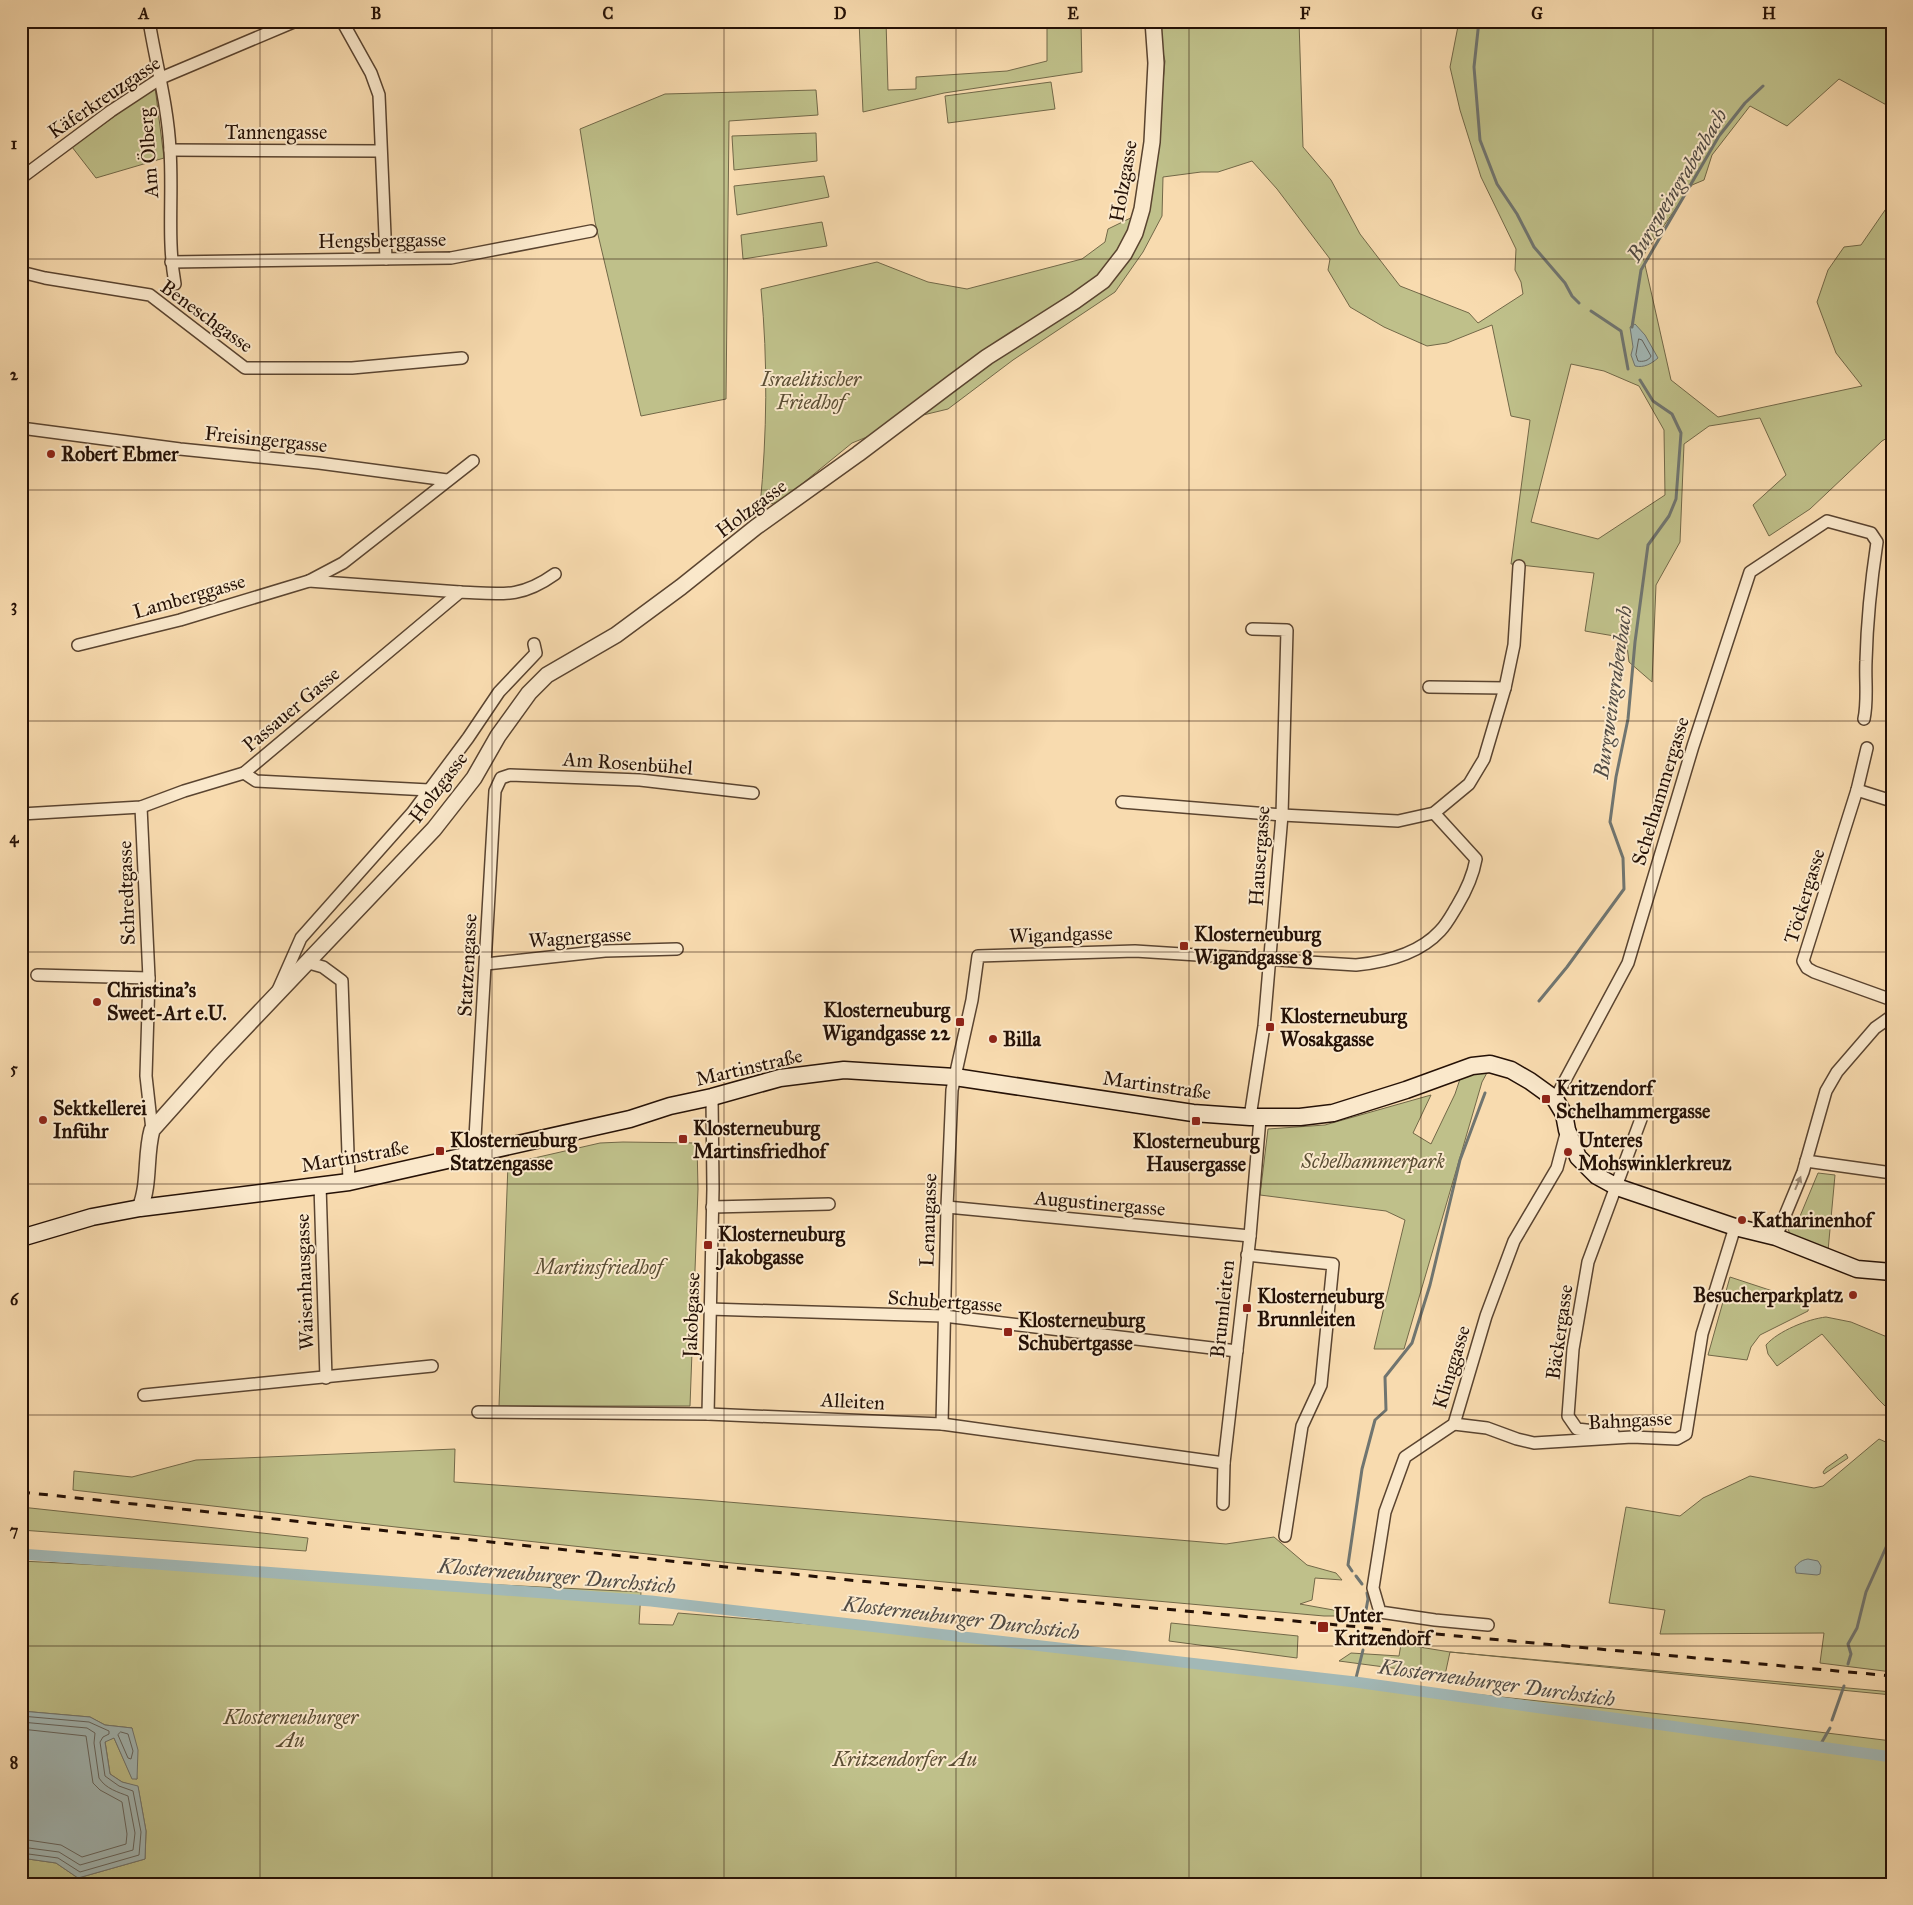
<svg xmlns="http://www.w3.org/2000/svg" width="1913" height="1905" font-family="'IM FELL Great Primer',serif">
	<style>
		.green { fill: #bfc08a; stroke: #726848; fill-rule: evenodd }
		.water { fill: #a2b8b6; stroke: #707570 }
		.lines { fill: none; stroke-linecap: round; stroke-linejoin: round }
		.shore { stroke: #64645e; stroke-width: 1 }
		.stream { stroke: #707570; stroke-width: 3 }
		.canal { stroke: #a2b8b6; stroke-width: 11 }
		.minor-casing { stroke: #5a4430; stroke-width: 14 }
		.tertiary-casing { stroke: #5a4430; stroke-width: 18 }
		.secondary-casing { stroke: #251106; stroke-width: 19 }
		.minor { stroke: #fae8cb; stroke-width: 11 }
		.tertiary { stroke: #fae8cb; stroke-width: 15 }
		.secondary { stroke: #fae8cb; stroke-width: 16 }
		.rail { stroke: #251106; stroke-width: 3; stroke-dasharray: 9 9; stroke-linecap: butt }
		.oneway { fill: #9a8772 }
		.grid { fill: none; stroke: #251106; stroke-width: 1; stroke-opacity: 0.55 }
		.poi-dot { fill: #8f2418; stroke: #fae8cb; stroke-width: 2 }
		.labels { text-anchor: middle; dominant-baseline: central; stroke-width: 4; stroke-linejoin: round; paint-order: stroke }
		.street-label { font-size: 20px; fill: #251106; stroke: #fae8cb }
		.park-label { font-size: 20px; font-style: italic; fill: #5b4e34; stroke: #fae8cb }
		.poi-label { font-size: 20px; font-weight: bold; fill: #251106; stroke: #fae8cb; text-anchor: start }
		.water-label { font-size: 21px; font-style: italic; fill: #514b44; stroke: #fae8cb }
		.neatline { fill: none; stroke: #251106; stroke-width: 2 }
		.grid-label { font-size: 16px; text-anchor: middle; font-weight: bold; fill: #251106 }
	</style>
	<rect width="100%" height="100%" fill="#f8dbaf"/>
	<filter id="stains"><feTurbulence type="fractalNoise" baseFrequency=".004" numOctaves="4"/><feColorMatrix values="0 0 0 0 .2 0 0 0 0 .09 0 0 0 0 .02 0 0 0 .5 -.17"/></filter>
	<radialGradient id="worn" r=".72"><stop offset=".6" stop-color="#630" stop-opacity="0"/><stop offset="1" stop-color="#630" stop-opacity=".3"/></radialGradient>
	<g class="green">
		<path d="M859 21H886L888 90 916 89V77L1007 71 1047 61V21H1081L1082 72 944 93 863 112Z"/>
		<path d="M1155 21H1299L1303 147 1331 180 1360 234 1400 286 1469 313 1478 323 1523 294 1521 282 1515 270 1516 249 1481 177 1460 110 1450 67 1459 21H1892V108L1839 79 1787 126 1750 106 1712 155 1704 180 1692 185 1643 256 1671 380 1718 417 1862 386 1836 353 1817 302 1828 270 1844 247 1861 245 1892 200V435L1882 441 1810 509 1769 536 1753 505 1786 475 1760 418 1709 426 1684 444 1680 542 1656 585 1652 682 1629 662 1626 638 1585 631 1594 573 1511 564 1530 420 1511 416 1492 325 1447 343 1427 346 1384 327 1350 307 1328 270 1330 259 1277 189 1252 161 1218 172H1201L1163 177 1162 216 1143 252 1115 292 1013 360 948 409 919 416 852 443 781 501 760 507C767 433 768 362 761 289L877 262 928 282 967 289 1082 259 1105 242 1108 229 1147 210 1161 103 1165 61ZM1571 364 1604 371 1639 386 1664 430 1665 495 1598 539 1531 522Z"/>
		<path d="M1051 82 1055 109 948 123 945 96Z"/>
		<path d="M155 87 164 158 96 178 72 147Z"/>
		<path d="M816 90 818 115 729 121 726 399 641 416 595 222 580 129 665 94Z"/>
		<path d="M816 133 817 161 734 170 732 136Z"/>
		<path d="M824 176 829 197 737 215 734 186Z"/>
		<path d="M822 222 827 246 743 259 741 235Z"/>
		<path d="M1489 1069 1482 1082 1404 1349H1374L1405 1220 1386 1211 1260 1195 1268 1129 1325 1125 1431 1095 1413 1133 1431 1144 1455 1094 1460 1079 1471 1072Z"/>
		<path d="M623 1142 697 1143 698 1189 690 1406H499L508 1164 600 1143Z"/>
		<path d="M1818 1173 1835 1175 1828 1251 1791 1237 1787 1226 1790 1219 1798 1221Z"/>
		<path d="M1730 1277 1809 1303 1808 1311 1760 1335 1751 1347 1747 1360 1708 1355Z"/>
		<path d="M1826 1317 1851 1322 1892 1339V1403L1886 1407 1878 1399 1822 1334 1777 1366 1768 1354 1766 1345C1778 1331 1808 1319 1826 1317Z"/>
		<path d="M1879 1439 1888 1443 1892 1440V1672L1820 1663 1824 1633 1660 1634 1665 1610 1609 1603 1626 1507 1680 1516 1703 1498 1750 1476 1814 1488 1823 1486Z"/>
		<path d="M455 1449 454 1482 704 1500 1226 1544 1274 1537 1307 1565 1336 1573 1342 1580 1315 1578 1312 1600 1300 1604 1339 1611 1338 1616H1324L732 1563 396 1527 73 1490 74 1471 132 1477 196 1460Z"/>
		<path d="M1846 1454 1848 1458 1824 1474 1823 1472 1826 1468Z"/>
		<path d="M21 1507 308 1538 306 1551 21 1530Z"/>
		<path d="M21 1561 641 1592 639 1624 673 1625 678 1613 835 1626 1745 1723 1892 1741V1884H21V1858L56 1863 78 1878 145 1859 146 1831 138 1787 122 1782 110 1774 105 1741 114 1738 132 1778 137 1779 132 1728 105 1725 90 1717 21 1711Z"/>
		<path d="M1171 1623 1298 1636 1297 1658 1169 1641Z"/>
		<path d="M1401 1644 1450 1652 1892 1692V1695L1450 1652 1445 1675 1339 1661 1351 1653 1399 1656Z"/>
	</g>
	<g class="water">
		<path d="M1635 324 1645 335 1658 358C1651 364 1644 368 1635 366L1631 355 1633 347 1630 327Z"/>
		<path d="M1808 1559 1818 1561 1821 1566 1820 1574 1817 1575 1796 1573 1795 1567C1799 1562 1802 1560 1808 1559Z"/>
		<path d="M21 1711 90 1717 105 1725 132 1728 138 1750 137 1779H132L114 1738 105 1742 110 1774 122 1782 138 1786 146 1831 145 1859 78 1878 56 1863 21 1858Z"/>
	</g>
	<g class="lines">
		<g class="shore">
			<path d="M1639 339 1642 340 1651 356C1649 361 1642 362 1638 361L1636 355Z"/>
			<path d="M21 1716 89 1722 109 1731V1734L103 1737 100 1742 105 1776 119 1786 133 1791 141 1832 139 1855 80 1872 58 1858 21 1853"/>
			<path d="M21 1722 87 1728 95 1733 94 1743 99 1778C106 1789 118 1792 128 1796L135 1833 133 1850 80 1865 59 1852 21 1847"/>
			<path d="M21 1729 86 1736 93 1783 100 1790 122 1802 127 1834 126 1844 82 1857 61 1845 21 1839"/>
			<path d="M121 1732 128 1734 133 1751 131 1759 128 1758 118 1735Z"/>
		</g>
		<g class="stream">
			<path d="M1479 21 1474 67 1480 140 1497 184 1517 214 1534 247 1565 283 1572 296 1579 303"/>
			<path d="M1591 311 1621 331 1628 369"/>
			<path d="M1632 327 1641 270 1719 136 1745 103 1763 86"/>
			<path d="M1539 1001 1567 967 1624 889 1623 858 1610 822 1616 777 1628 719 1635 642 1648 545 1669 516 1676 499 1681 433 1672 414 1653 401 1640 380"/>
			<path d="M1352 1571 1348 1565 1362 1469 1375 1420 1386 1410 1385 1377 1412 1343 1430 1285 1460 1160 1485 1093"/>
			<path d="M1356 1576 1362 1584"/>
			<path d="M1364 1621 1368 1599 1367 1593"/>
			<path d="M1848 1664 1851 1654 1848 1644 1857 1628 1866 1592 1892 1534"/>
			<path d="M1355 1682 1363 1650"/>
			<path d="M1832 1720 1844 1686"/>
			<path d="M1819 1747 1830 1728"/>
		</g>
		<path class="canal" d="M21 1554 651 1601 1355 1682 1892 1757"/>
		<defs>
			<g id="minor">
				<path d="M149 21C156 64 168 106 170 150 173 194 167 240 175 284"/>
				<path d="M342 21 371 73 379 95 386 259"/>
				<path d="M170 150 380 151"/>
				<path d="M21 178 111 111 161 78 296 21"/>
				<path d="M171 262 451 258 591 231"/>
				<path d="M21 272 45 278 150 295 245 368H352L462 358"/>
				<path d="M21 428 180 449 319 463 447 480"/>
				<path d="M460 592 309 581 343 563 473 461"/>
				<path d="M78 645 180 620 309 581"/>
				<path d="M1429 687 1505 688"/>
				<path d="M1867 748 1857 790 1803 961 1807 968 1814 972 1892 1000"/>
				<path d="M429 790 256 781 244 773 460 592C501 594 520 599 555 574"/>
				<path d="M1857 790 1892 801"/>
				<path d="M1122 802 1282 815 1398 821 1434 813 1469 784 1484 759 1505 688 1514 645 1519 566"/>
				<path d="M141 807 149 978 146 1076 152 1130"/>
				<path d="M21 814 141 807 184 791 244 773"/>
				<path d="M309 963 323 967 342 981 349 1182"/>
				<path d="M486 964 605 951 677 949"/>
				<path d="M37 975 149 978"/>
				<path d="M278 990 301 938 412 813 468 738 499 692 536 653 534 644"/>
				<path d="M1555 1099 1628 963 1693 746 1750 572 1827 521 1871 533 1877 542C1871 582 1867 621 1866 661 1865 681 1868 700 1864 719"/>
				<path d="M1250 1117 1264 1026 1282 815 1287 630 1252 629"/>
				<path d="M474 1155 495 791 501 778 510 775 640 780 753 793"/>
				<path d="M1806 1161 1892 1173"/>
				<path d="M320 1185 326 1378"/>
				<path d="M712 1207 829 1204"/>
				<path d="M947 1207 1250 1236"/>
				<path d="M1776 1237 1803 1172 1826 1091 1837 1072 1875 1028 1892 1016"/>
				<path d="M1247 1255 1333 1264 1321 1385 1302 1426 1285 1536"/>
				<path d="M709 1309 944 1316 1237 1351"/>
				<path d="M144 1395 432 1366"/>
				<path d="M478 1412 708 1414 942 1424 1224 1463"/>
				<path d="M708 1414 713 1189 712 1097"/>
				<path d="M942 1424 947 1207 952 1090 972 1000 978 956 1135 951 1356 965C1386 962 1419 954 1440 931 1447 924 1452 914 1457 906 1466 891 1473 876 1476 859L1434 813"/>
				<path d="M1454 1424 1487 1428 1517 1439 1534 1443 1632 1437 1677 1439 1686 1434 1702 1334 1735 1227"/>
				<path d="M1613 1433 1577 1429 1568 1416 1573 1349 1588 1262 1641 1119"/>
				<path d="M1223 1504 1224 1463 1250 1236 1260 1118"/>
				<path d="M1488 1625 1435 1620 1380 1612 1373 1588 1385 1512 1405 1457 1454 1424 1486 1316 1514 1241 1557 1168 1567 1130"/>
			</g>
			<path id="tertiary" d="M140 1208C150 1184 145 1155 152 1130L219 1055 434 829 474 778 498 736 529 693 547 675 616 635 681 587 756 527 858 454 952 383 987 357 1075 301 1103 281 1124 254 1135 233 1142 209 1152 142 1156 63 1153 21"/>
			<path id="secondary" d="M21 1238 92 1217 140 1208 349 1182 630 1119 670 1106 712 1097 780 1078 844 1070 955 1077 1193 1113 1250 1117H1300L1333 1113 1406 1090 1472 1066 1490 1064 1511 1070 1530 1081 1555 1099 1564 1114 1567 1130 1578 1157 1597 1176 1617 1187 1735 1227 1776 1237 1857 1269 1892 1272"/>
		</defs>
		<use href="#minor" class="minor-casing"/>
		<use href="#tertiary" class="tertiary-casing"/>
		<use href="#secondary" class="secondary-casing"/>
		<use href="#minor" class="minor"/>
		<use href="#tertiary" class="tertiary"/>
		<use href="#secondary" class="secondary"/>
		<path class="rail" d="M21 1492 849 1580 1892 1676"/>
	</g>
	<defs><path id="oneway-solid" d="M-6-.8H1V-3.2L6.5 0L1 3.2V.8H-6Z" transform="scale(1.25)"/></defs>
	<use class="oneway" href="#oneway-solid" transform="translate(1798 1183) rotate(-67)"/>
	<path class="grid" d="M260 21V1884M492 21V1884M724 21V1884M956 21V1884M1189 21V1884M1421 21V1884M1653 21V1884M21 259H1892M21 490H1892M21 721H1892M21 952H1892M21 1184H1892M21 1415H1892M21 1646H1892"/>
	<g class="poi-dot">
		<circle cx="51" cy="454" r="5"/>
		<rect x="1179" y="941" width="10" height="10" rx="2.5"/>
		<circle cx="97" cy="1002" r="5"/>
		<rect x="955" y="1017" width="10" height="10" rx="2.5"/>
		<rect x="1265" y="1022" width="10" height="10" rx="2.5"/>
		<circle cx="993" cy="1039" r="5"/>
		<rect x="1541" y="1094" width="10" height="10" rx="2.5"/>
		<circle cx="43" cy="1120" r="5"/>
		<rect x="1191" y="1116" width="10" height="10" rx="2.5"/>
		<rect x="678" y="1134" width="10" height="10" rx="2.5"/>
		<rect x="435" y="1146" width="10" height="10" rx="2.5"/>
		<circle cx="1568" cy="1152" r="5"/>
		<circle cx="1742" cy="1220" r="5"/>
		<rect x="703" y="1240" width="10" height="10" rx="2.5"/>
		<circle cx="1853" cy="1295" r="5"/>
		<rect x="1242" y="1303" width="10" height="10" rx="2.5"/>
		<rect x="1003" y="1327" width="10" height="10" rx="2.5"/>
		<rect x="1317" y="1621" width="12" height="12" rx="2.5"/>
	</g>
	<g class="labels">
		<g class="street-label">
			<text transform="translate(104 97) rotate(-34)">Käferkreuzgasse</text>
			<text x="276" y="132">Tannengasse</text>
			<text transform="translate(148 153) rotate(-94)">Am Ölberg</text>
			<text transform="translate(1123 181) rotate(-80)">Holzgasse</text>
			<text transform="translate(382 240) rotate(-1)">Hengsberggasse</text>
			<text transform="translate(207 316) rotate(36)">Beneschgasse</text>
			<text transform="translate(266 439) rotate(6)">Freisingergasse</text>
			<text transform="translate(751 508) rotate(-37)">Holzgasse</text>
			<text transform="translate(189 596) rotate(-16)">Lamberggasse</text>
			<text transform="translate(291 709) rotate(-40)">Passauer Gasse</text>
			<text transform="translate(628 763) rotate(4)">Am Rosenbühel</text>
			<text transform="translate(438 787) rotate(-53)">Holzgasse</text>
			<text transform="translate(1660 791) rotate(-73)">Schelhammergasse</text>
			<text transform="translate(1259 856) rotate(-86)">Hausergasse</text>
			<text transform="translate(126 893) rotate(-92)">Schredtgasse</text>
			<text transform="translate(1804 896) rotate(-73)">Töckergasse</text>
			<text transform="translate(1061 934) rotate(-2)">Wigandgasse</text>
			<text transform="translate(580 937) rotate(-4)">Wagnergasse</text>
			<text transform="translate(467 965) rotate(-87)">Statzengasse</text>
			<text transform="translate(749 1067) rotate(-13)">Martinstraße</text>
			<text transform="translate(1157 1085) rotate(8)">Martinstraße</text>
			<text transform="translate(355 1156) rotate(-10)">Martinstraße</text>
			<text transform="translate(1100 1203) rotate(5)">Augustinergasse</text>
			<text transform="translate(928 1220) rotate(-88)">Lenaugasse</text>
			<text transform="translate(304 1282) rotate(-92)">Waisenhausgasse</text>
			<text transform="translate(945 1301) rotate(4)">Schubertgasse</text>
			<text transform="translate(1222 1309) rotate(-84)">Brunnleiten</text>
			<text transform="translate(691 1315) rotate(-88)">Jakobgasse</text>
			<text transform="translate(1559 1332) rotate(-82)">Bäckergasse</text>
			<text transform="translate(1451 1367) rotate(-73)">Klinggasse</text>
			<text transform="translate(853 1401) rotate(3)">Alleiten</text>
			<text transform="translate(1630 1420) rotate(-3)">Bahngasse</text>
		</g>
		<g class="park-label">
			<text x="811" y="379">Israelitischer<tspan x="811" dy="23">Friedhof</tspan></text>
			<text x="1373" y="1161">Schelhammerpark</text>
			<text x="599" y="1267">Martinsfriedhof</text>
			<text x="291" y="1717">Klosterneuburger<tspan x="291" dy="23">Au</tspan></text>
			<text x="905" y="1759">Kritzendorfer Au</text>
		</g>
		<g class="poi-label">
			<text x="61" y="454">Robert Ebmer</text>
			<text x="1194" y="934">Klosterneuburg<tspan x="1194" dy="23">Wigandgasse 8</tspan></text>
			<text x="107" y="990">Christina's<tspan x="107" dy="23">Sweet-Art e.U.</tspan></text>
			<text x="950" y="1010" text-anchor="end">Klosterneuburg<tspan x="950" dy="23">Wigandgasse 22</tspan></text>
			<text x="1280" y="1016">Klosterneuburg<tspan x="1280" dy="23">Wosakgasse</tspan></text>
			<text x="1003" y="1039">Billa</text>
			<text x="1556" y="1088">Kritzendorf<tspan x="1556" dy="23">Schelhammergasse</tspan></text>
			<text x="53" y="1108">Sektkellerei<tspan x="53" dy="23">Inführ</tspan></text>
			<text x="693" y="1128">Klosterneuburg<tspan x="693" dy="23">Martinsfriedhof</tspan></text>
			<text x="450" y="1140">Klosterneuburg<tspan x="450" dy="23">Statzengasse</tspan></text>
			<text x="1578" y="1140">Unteres<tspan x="1578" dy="23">Mohswinklerkreuz</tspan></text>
			<text x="1196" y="1141" text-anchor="middle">Klosterneuburg<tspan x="1196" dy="23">Hausergasse</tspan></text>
			<text x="1752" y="1220">Katharinenhof</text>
			<text x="718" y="1234">Klosterneuburg<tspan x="718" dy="23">Jakobgasse</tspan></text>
			<text x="1843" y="1295" text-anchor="end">Besucherparkplatz</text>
			<text x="1257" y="1296">Klosterneuburg<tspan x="1257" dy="23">Brunnleiten</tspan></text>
			<text x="1018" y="1320">Klosterneuburg<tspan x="1018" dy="23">Schubertgasse</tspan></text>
			<text x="1334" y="1615">Unter<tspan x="1334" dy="23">Kritzendorf</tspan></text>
		</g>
		<g class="water-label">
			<text transform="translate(1677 185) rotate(-59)">Burgweingrabenbach</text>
			<text transform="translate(1613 692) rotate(-82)">Burgweingrabenbach</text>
			<text transform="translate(557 1576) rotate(5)">Klosterneuburger Durchstich</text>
			<text transform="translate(961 1618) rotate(7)">Klosterneuburger Durchstich</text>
			<text transform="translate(1497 1683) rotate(8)">Klosterneuburger Durchstich</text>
		</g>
	</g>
	<rect width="1913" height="1905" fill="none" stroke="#f8dbaf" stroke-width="55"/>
	<rect x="28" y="28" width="1858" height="1850" class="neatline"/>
	<g class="grid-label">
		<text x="144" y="19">A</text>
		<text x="376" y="19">B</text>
		<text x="608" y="19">C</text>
		<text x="840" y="19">D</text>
		<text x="1073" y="19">E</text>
		<text x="1305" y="19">F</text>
		<text x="1537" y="19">G</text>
		<text x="1769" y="19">H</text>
		<text x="14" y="149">1</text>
		<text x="14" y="380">2</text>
		<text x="14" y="611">3</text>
		<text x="14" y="843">4</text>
		<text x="14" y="1074">5</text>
		<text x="14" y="1305">6</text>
		<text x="14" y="1536">7</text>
		<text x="14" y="1768">8</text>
	</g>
	<rect width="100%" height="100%" filter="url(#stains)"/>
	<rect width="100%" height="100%" fill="url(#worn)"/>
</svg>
